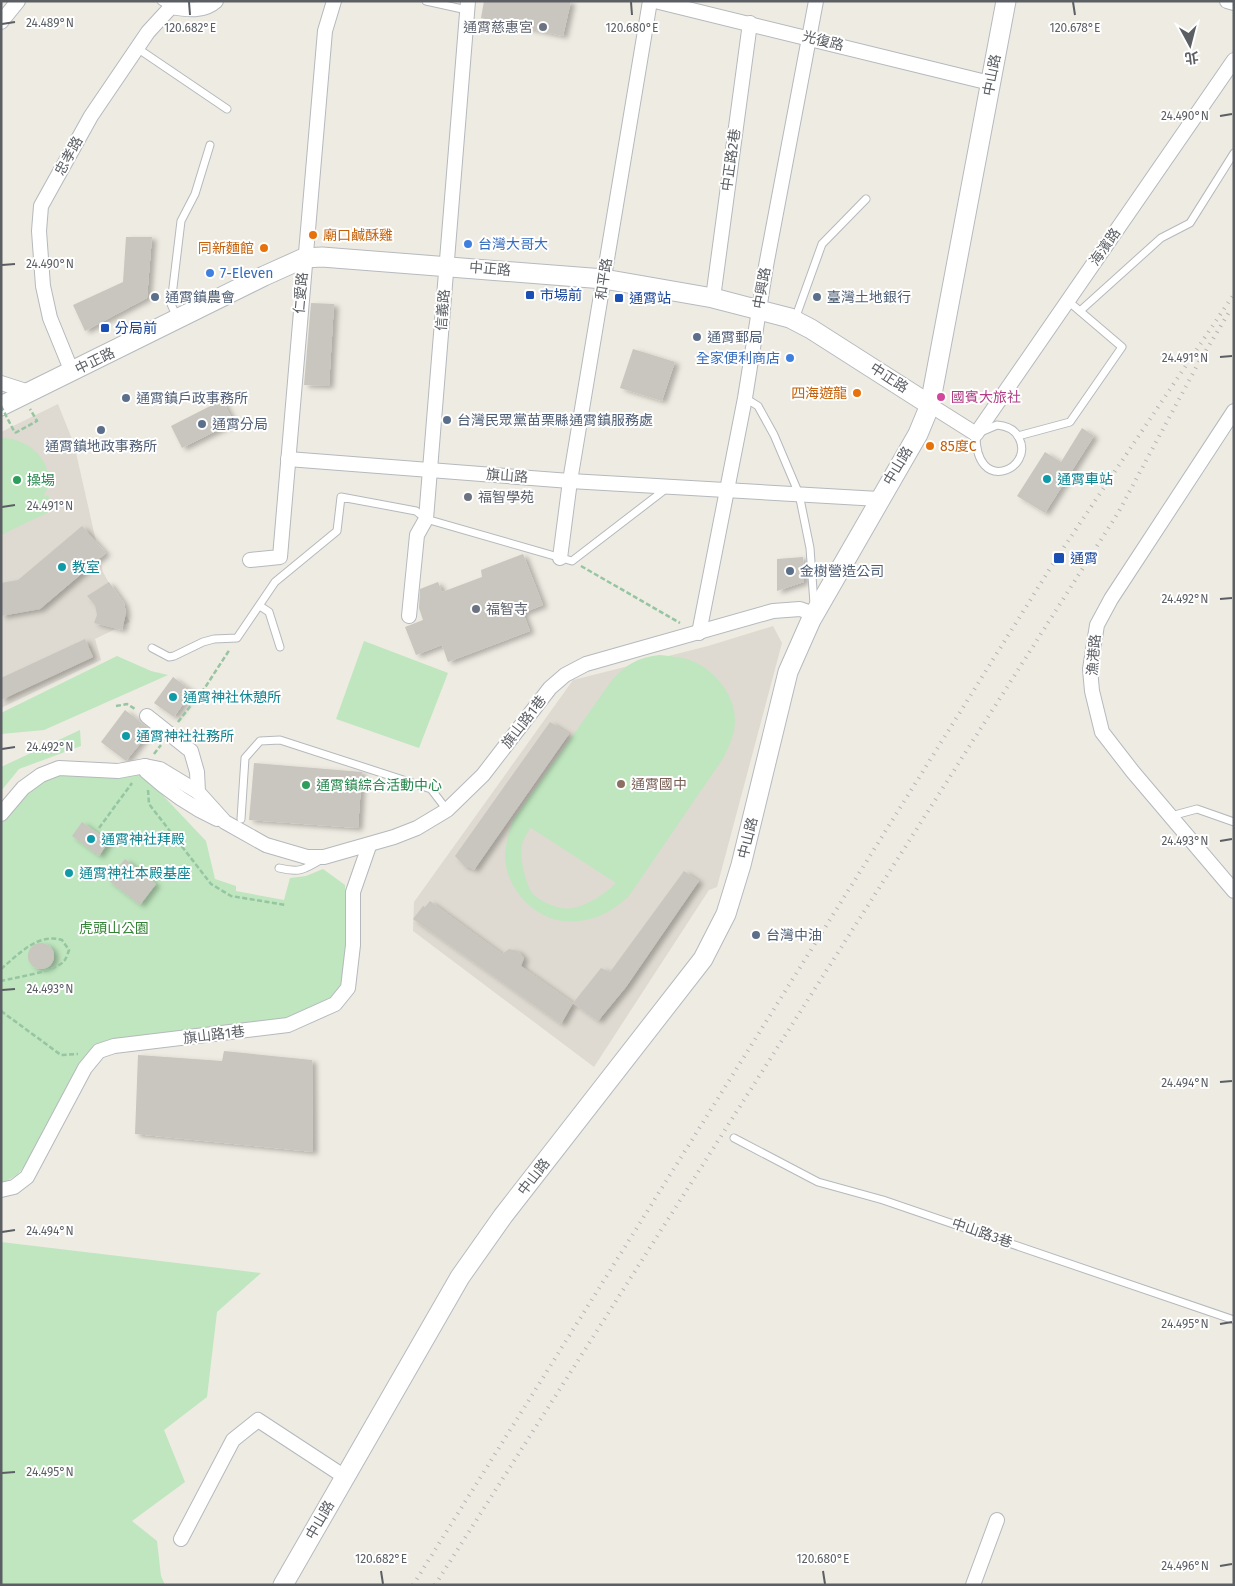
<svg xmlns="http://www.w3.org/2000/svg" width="1235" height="1586" font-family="'Fira Sans','Noto Sans TC',sans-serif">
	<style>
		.education { fill: #dedad1 }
		.green { fill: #bfe6be; fill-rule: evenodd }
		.building { fill: #c9c6bf; filter: url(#shadow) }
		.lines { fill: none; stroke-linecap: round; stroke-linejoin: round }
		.lane-casing { stroke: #b5b9bd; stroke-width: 9 }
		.street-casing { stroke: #b5b9bd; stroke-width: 16 }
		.secondary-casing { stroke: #b6babf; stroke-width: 21 }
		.path { stroke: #96c5a1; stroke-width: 2.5; stroke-dasharray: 5 2.5; stroke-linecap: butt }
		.lane { stroke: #fff; stroke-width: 7 }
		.street { stroke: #fff; stroke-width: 14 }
		.secondary { stroke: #fff; stroke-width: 19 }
		.rail { stroke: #b4b5b5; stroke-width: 4; stroke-dasharray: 1 6; stroke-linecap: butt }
		.path-bridge { stroke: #96c5a1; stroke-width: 2.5; stroke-dasharray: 5 2.5; stroke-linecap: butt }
		.ticks { fill: none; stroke: #5b5f64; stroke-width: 2 }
		.worship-dot { fill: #6b7280; stroke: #fff; stroke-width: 2 }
		.food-dot { fill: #e8710a; stroke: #fff; stroke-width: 2 }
		.shop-dot { fill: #3f7fe0; stroke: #fff; stroke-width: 2 }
		.transit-dot { fill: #1a4fb4; stroke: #fff; stroke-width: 2 }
		.service-dot { fill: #5c6f8a; stroke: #fff; stroke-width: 2 }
		.hotel-dot { fill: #d1479c; stroke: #fff; stroke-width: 2 }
		.culture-dot { fill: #0f9aa8; stroke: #fff; stroke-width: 2 }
		.leisure-dot { fill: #2e9e5b; stroke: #fff; stroke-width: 2 }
		.education-dot { fill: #8d6e63; stroke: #fff; stroke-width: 2 }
		.labels { text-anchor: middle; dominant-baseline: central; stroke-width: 4; stroke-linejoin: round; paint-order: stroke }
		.worship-label { font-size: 14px; fill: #5b616d; stroke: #fff; text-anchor: start }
		.street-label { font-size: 14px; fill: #5b5f64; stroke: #fff }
		.food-label { font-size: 14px; fill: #c56008; stroke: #fff; text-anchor: start }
		.shop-label { font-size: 14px; fill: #366cbe; stroke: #fff; text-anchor: start }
		.transit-label { font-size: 14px; fill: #164399; stroke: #fff; text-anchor: start }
		.service-label { font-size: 14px; fill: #4e5e75; stroke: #fff; text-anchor: start }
		.hotel-label { font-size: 14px; fill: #b23c85; stroke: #fff; text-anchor: start }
		.culture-label { font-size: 14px; fill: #0d838f; stroke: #fff; text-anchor: start }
		.leisure-label { font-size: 14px; fill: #27864d; stroke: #fff; text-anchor: start }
		.education-label { font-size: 14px; fill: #785e54; stroke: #fff; text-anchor: start }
		.park-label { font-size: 14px; fill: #328333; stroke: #fff }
		.ticks-label { font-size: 12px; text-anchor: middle; fill: #5b5f64; stroke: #fff; stroke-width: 4; stroke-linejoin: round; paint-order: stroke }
	</style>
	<defs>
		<filter id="shadow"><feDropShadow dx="4.5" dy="2.5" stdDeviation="2.5" flood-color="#0004"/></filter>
	</defs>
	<rect width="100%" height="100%" fill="#eeebe2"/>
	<g class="education">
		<path d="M58 404 74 444 103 572 130 622 95 639 101 660 1 708V432Z"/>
		<path d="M773 626 782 643 717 887 709 890 594 1067 413 931 414 902 573 680 708 646Z"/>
	</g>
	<g class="green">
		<path d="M1 438C31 437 61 468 43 497L48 495 55 509 1 535Z"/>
		<path d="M364 641 448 673 419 748 336 719Z"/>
		<path d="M660 655C669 656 679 657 687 659 712 667 735 693 735 720 735 734 729 746 724 757L629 896C614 910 599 919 578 921 541 927 504 891 505 854 506 842 509 831 513 820L612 680C627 664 639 657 660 655ZM530 828H531L616 883C604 895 579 912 561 908 552 906 540 901 533 894 526 886 519 856 522 845 523 839 528 833 530 828Z"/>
		<path d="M117 656 151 671 168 675 44 730 1 734V713Z"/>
		<path d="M80 730 81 746 19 769 1 791V767Z"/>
		<path d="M147 770 154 786 206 841 215 879 236 886V891L284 900 290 878 306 876 323 869 345 885 347 970 343 986 336 995 322 1004 274 1023 106 1041 88 1053 29 1161 17 1175 1 1184V824L22 796 43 782 63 774 122 777Z"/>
		<path d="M1 1242 261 1273 217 1312 207 1397 164 1430 185 1482 132 1521 157 1541 161 1576 165 1585H1Z"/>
	</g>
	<g class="building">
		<path d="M484 1H571L563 36 481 18Z"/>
		<path d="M126 237H152L147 298 85 331 73 305 123 282Z"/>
		<path d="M311 303 334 304 329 386 304 385Z"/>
		<path d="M633 349 675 362 662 401 620 388Z"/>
		<path d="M222 400 234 422 182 448 171 426Z"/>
		<path d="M1082 428 1094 436 1045 513 1017 496 1045 452 1061 462Z"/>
		<path d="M82 526 106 553 40 609 1 616V583L18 580Z"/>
		<path d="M523 554 543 605 523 613 530 631 448 662 442 645 416 655 405 627 423 620 419 608 420 589 438 582 442 592 482 577 481 570Z"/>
		<path d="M803 557 804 582 777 591V559Z"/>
		<path d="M109 582 124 603 126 613 122 630 94 623 97 615 95 605 87 596Z"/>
		<path d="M85 639 93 657 1 700V678Z"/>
		<path d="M173 677 192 691 174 717 154 703Z"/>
		<path d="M125 710 151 730 126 761 101 742Z"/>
		<path d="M550 722 569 734 474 870 467 866 466 868 455 856Z"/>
		<path d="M254 763 362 772 358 828 249 820Z"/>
		<path d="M82 822 109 841 99 856 72 836Z"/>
		<path d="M125 859 156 884 140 905 108 880Z"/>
		<path d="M684 871 699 881 626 987 598 1021 573 1003 601 968 610 972Z"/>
		<path d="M430 901 502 954 509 949 518 951 524 958 521 966 573 1003 561 1024 413 919 423 906 425 907Z"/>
		<circle cx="41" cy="956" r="13"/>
		<path d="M224 1051 312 1060 313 1152 135 1134 138 1055 222 1061Z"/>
	</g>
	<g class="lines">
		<defs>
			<g id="lane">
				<path d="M161 1 171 7"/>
				<path d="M426 1 467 10"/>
				<path d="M137 48 227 109"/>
				<path d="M1080 311 1161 238 1190 223 1234 153"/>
				<path d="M177 318 171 304 181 221 195 194 210 145"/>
				<path d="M795 319 822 244 866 199"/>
				<path d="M745 398 758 406 774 435 799 494 810 548 814 604"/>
				<path d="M997 425C1007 426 1015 429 1019 438 1035 469 975 496 976 434Z"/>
				<path d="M1018 436 1070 422 1122 347 1068 301"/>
				<path d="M260 606 269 612 280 647"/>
				<path d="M152 648 169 657 174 656 203 642 214 639 237 638 275 582 337 531 341 497 416 511 426 519 572 561 667 488"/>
				<path d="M1171 816 1197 809 1234 822"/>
				<path d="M241 819 245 758 260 741 280 740 431 789 447 810"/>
				<path d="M279 868C299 873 304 870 322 859"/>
				<path d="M734 1138 818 1182 883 1200 1234 1320"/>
			</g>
			<g id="street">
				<path d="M655 1 990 83"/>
				<path d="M1227 1 1234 3"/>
				<path d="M1 22 18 1"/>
				<path d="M713 298 750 23"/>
				<path d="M72 372 50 318 43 286 39 231 41 206 91 116 148 32 171 7C187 10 204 12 216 1"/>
				<path d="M1 383 29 392"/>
				<path d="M930 405 976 434 1234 60"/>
				<path d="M1234 411 1111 599 1097 625 1090 669 1092 691 1102 732 1133 772 1234 891"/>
				<path d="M288 459 570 481 879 499"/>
				<path d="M560 558 570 481 650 1"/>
				<path d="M250 560 280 557 325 31 334 1"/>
				<path d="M409 616 417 535 426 519 468 1"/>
				<path d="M699 633 745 398 766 266 816 1"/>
				<path d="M147 716 191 751 197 772 198 792"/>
				<path d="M145 766 146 771C167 790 191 807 217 819"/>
				<path d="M1 814 23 788 41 775 59 768 118 771 145 766 160 769 198 792 225 822 266 845 307 857H324L394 837 417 828 447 810 483 775 550 688 565 675 586 664 773 611 800 609 814 614"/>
				<path d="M1 1190 14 1187 27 1177 85 1068 99 1051 114 1046 288 1025 335 1004 348 988 353 945V892L369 846"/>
				<path d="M181 1539 233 1440 258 1420 345 1477"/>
				<path d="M973 1585 997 1520"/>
			</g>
			<g id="secondary">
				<path d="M1 406 264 276 304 258 322 257 604 279 713 298 790 318 811 329 930 405"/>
				<path d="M283 1585 460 1277 503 1216 703 959 726 914 741 865 788 672 811 620 918 434 930 405 1006 1"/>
			</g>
		</defs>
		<use href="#lane" class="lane-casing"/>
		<use href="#street" class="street-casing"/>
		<use href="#secondary" class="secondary-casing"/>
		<g class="path">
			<path d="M15 433 37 421 30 409"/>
			<path d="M581 566 680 623"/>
			<path d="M116 706 127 704 135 709"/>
			<path d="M178 722 206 686 230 649"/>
			<path d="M154 754 161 745"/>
			<path d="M148 790 149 804 211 884 231 896 286 905"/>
			<path d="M99 828 132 783"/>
			<path d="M1 969C19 954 37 933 62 940L69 950C68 953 66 959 64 961 55 972 16 977 1 981"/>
			<path d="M1 1011 61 1055 78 1054"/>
		</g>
		<use href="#lane" class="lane"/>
		<use href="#street" class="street"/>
		<use href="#secondary" class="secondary"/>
		<g class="rail">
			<path d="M413 1585 1056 559 1234 294"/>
			<path d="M435 1585 1118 513 1199 362 1231 309"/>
		</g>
		<path class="path-bridge" d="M1 406 15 433"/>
	</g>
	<path class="ticks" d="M189 2 190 15M631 2 632 15M1073 2 1075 15M2 24 15 22M1220 116 1232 114M2 265 15 264M1220 357 1232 356M2 507 15 505M1220 599 1232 598M2 749 15 747M1220 841 1232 839M2 990 15 989M1220 1082 1232 1081M2 1232 15 1230M1220 1324 1232 1322M2 1473 15 1472M1220 1566 1232 1564M381 1571 383 1584M823 1571 825 1584"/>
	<g class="worship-dot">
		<circle cx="543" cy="27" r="5"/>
		<circle cx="468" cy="497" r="5"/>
		<circle cx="476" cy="609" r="5"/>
	</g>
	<g class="food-dot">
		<circle cx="313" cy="235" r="5"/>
		<circle cx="264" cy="248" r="5"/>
		<circle cx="857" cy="393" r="5"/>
		<circle cx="930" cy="446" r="5"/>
	</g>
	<g class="shop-dot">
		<circle cx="468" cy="244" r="5"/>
		<circle cx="210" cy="273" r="5"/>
		<circle cx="790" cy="358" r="5"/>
	</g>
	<g class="transit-dot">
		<rect x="525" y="290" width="10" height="10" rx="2.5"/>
		<rect x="614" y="293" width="10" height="10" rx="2.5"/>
		<rect x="100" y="323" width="10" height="10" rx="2.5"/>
		<rect x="1053" y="552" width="12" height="12" rx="2.5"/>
	</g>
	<g class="service-dot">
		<circle cx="155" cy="297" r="5"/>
		<circle cx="817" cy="297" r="5"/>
		<circle cx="697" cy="337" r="5"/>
		<circle cx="126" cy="398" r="5"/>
		<circle cx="447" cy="420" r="5"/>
		<circle cx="202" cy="424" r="5"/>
		<circle cx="101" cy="430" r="5"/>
		<circle cx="790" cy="571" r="5"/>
		<circle cx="756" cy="935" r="5"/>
	</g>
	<circle class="hotel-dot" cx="941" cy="397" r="5"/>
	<g class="culture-dot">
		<circle cx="1047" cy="479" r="5"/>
		<circle cx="62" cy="567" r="5"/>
		<circle cx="173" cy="697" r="5"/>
		<circle cx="126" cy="736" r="5"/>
		<circle cx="91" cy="839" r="5"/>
		<circle cx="69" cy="873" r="5"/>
	</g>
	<g class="leisure-dot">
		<circle cx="17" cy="480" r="5"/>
		<circle cx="306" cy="785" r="5"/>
	</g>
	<circle class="education-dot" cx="621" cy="784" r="5"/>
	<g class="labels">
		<g class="worship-label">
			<text x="533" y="27" text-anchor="end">通霄慈惠宮</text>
			<text x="478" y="497">福智學苑</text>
			<text x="486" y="609">福智寺</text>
		</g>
		<g class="street-label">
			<text transform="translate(823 41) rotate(14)">光復路</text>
			<text transform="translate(992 75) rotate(-79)">中山路</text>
			<text transform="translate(69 156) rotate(-61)">忠孝路</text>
			<text transform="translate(731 160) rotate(-82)">中正路2巷</text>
			<text transform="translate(1105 247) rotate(-55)">海濱路</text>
			<text transform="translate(490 269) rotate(5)">中正路</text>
			<text transform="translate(604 279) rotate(-81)">和平路</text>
			<text transform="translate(762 288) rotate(-80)">中興路</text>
			<text transform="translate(301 293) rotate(-85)">仁愛路</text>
			<text transform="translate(443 310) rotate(-85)">信義路</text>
			<text transform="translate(95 361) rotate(-26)">中正路</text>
			<text transform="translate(889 378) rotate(33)">中正路</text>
			<text transform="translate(898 466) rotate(-59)">中山路</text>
			<text transform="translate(507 476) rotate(4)">旗山路</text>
			<text transform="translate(1094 655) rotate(-85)">漁港路</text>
			<text transform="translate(524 722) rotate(-52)">旗山路1巷</text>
			<text transform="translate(748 838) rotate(-76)">中山路</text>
			<text transform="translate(214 1035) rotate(-7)">旗山路1巷</text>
			<text transform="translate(534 1177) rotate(-52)">中山路</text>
			<text transform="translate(982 1233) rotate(19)">中山路3巷</text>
			<text transform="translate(320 1520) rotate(-60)">中山路</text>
		</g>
		<g class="food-label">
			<text x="323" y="235">廟口鹹酥雞</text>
			<text x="254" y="248" text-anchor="end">同新麵館</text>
			<text x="847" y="393" text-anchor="end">四海遊龍</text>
			<text x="940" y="446">85度C</text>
		</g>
		<g class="shop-label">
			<text x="478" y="244">台灣大哥大</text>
			<text x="220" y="273">7-Eleven</text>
			<text x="780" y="358" text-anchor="end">全家便利商店</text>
		</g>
		<g class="transit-label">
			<text x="540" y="295">市場前</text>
			<text x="629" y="298">通霄站</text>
			<text x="115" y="328">分局前</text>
			<text x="1070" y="558">通霄</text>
		</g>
		<g class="service-label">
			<text x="165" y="297">通霄鎮農會</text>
			<text x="827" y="297">臺灣土地銀行</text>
			<text x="707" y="337">通霄郵局</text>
			<text x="136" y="398">通霄鎮戶政事務所</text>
			<text x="457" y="420">台灣民眾黨苗栗縣通霄鎮服務處</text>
			<text x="212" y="424">通霄分局</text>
			<text x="101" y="446" text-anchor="middle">通霄鎮地政事務所</text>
			<text x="800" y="571">金樹營造公司</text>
			<text x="766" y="935">台灣中油</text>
		</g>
		<g class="hotel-label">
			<text x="951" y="397">國賓大旅社</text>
		</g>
		<g class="culture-label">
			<text x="1057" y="479">通霄車站</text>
			<text x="72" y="567">教室</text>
			<text x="183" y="697">通霄神社休憩所</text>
			<text x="136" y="736">通霄神社社務所</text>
			<text x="101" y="839">通霄神社拜殿</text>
			<text x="79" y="873">通霄神社本殿基座</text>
		</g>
		<g class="leisure-label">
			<text x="27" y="480">操場</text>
			<text x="316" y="785">通霄鎮綜合活動中心</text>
		</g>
		<g class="education-label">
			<text x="631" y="784">通霄國中</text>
		</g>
		<g class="park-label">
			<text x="114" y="928">虎頭山公園</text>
		</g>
	</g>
	<g class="ticks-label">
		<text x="50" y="27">24.489°N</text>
		<text x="1075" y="32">120.678°E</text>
		<text x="190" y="32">120.682°E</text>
		<text x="632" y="32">120.680°E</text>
		<text x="1185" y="120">24.490°N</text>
		<text x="50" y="268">24.490°N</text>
		<text x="1185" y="362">24.491°N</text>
		<text x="50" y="510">24.491°N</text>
		<text x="1185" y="603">24.492°N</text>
		<text x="50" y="751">24.492°N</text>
		<text x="1185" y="845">24.493°N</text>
		<text x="50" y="993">24.493°N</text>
		<text x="1185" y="1087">24.494°N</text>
		<text x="50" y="1235">24.494°N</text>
		<text x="1185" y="1328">24.495°N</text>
		<text x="50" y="1476">24.495°N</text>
		<text x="381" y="1563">120.682°E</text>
		<text x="823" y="1563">120.680°E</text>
		<text x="1185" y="1570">24.496°N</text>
	</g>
	<rect width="1235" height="1586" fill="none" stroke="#5b5f64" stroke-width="5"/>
	<g transform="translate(1190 45) rotate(173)" stroke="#ffffff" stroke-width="4" paint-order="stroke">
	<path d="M0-4L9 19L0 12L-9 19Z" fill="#5b5f64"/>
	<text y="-8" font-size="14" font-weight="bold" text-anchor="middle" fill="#5b5f64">北</text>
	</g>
</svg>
